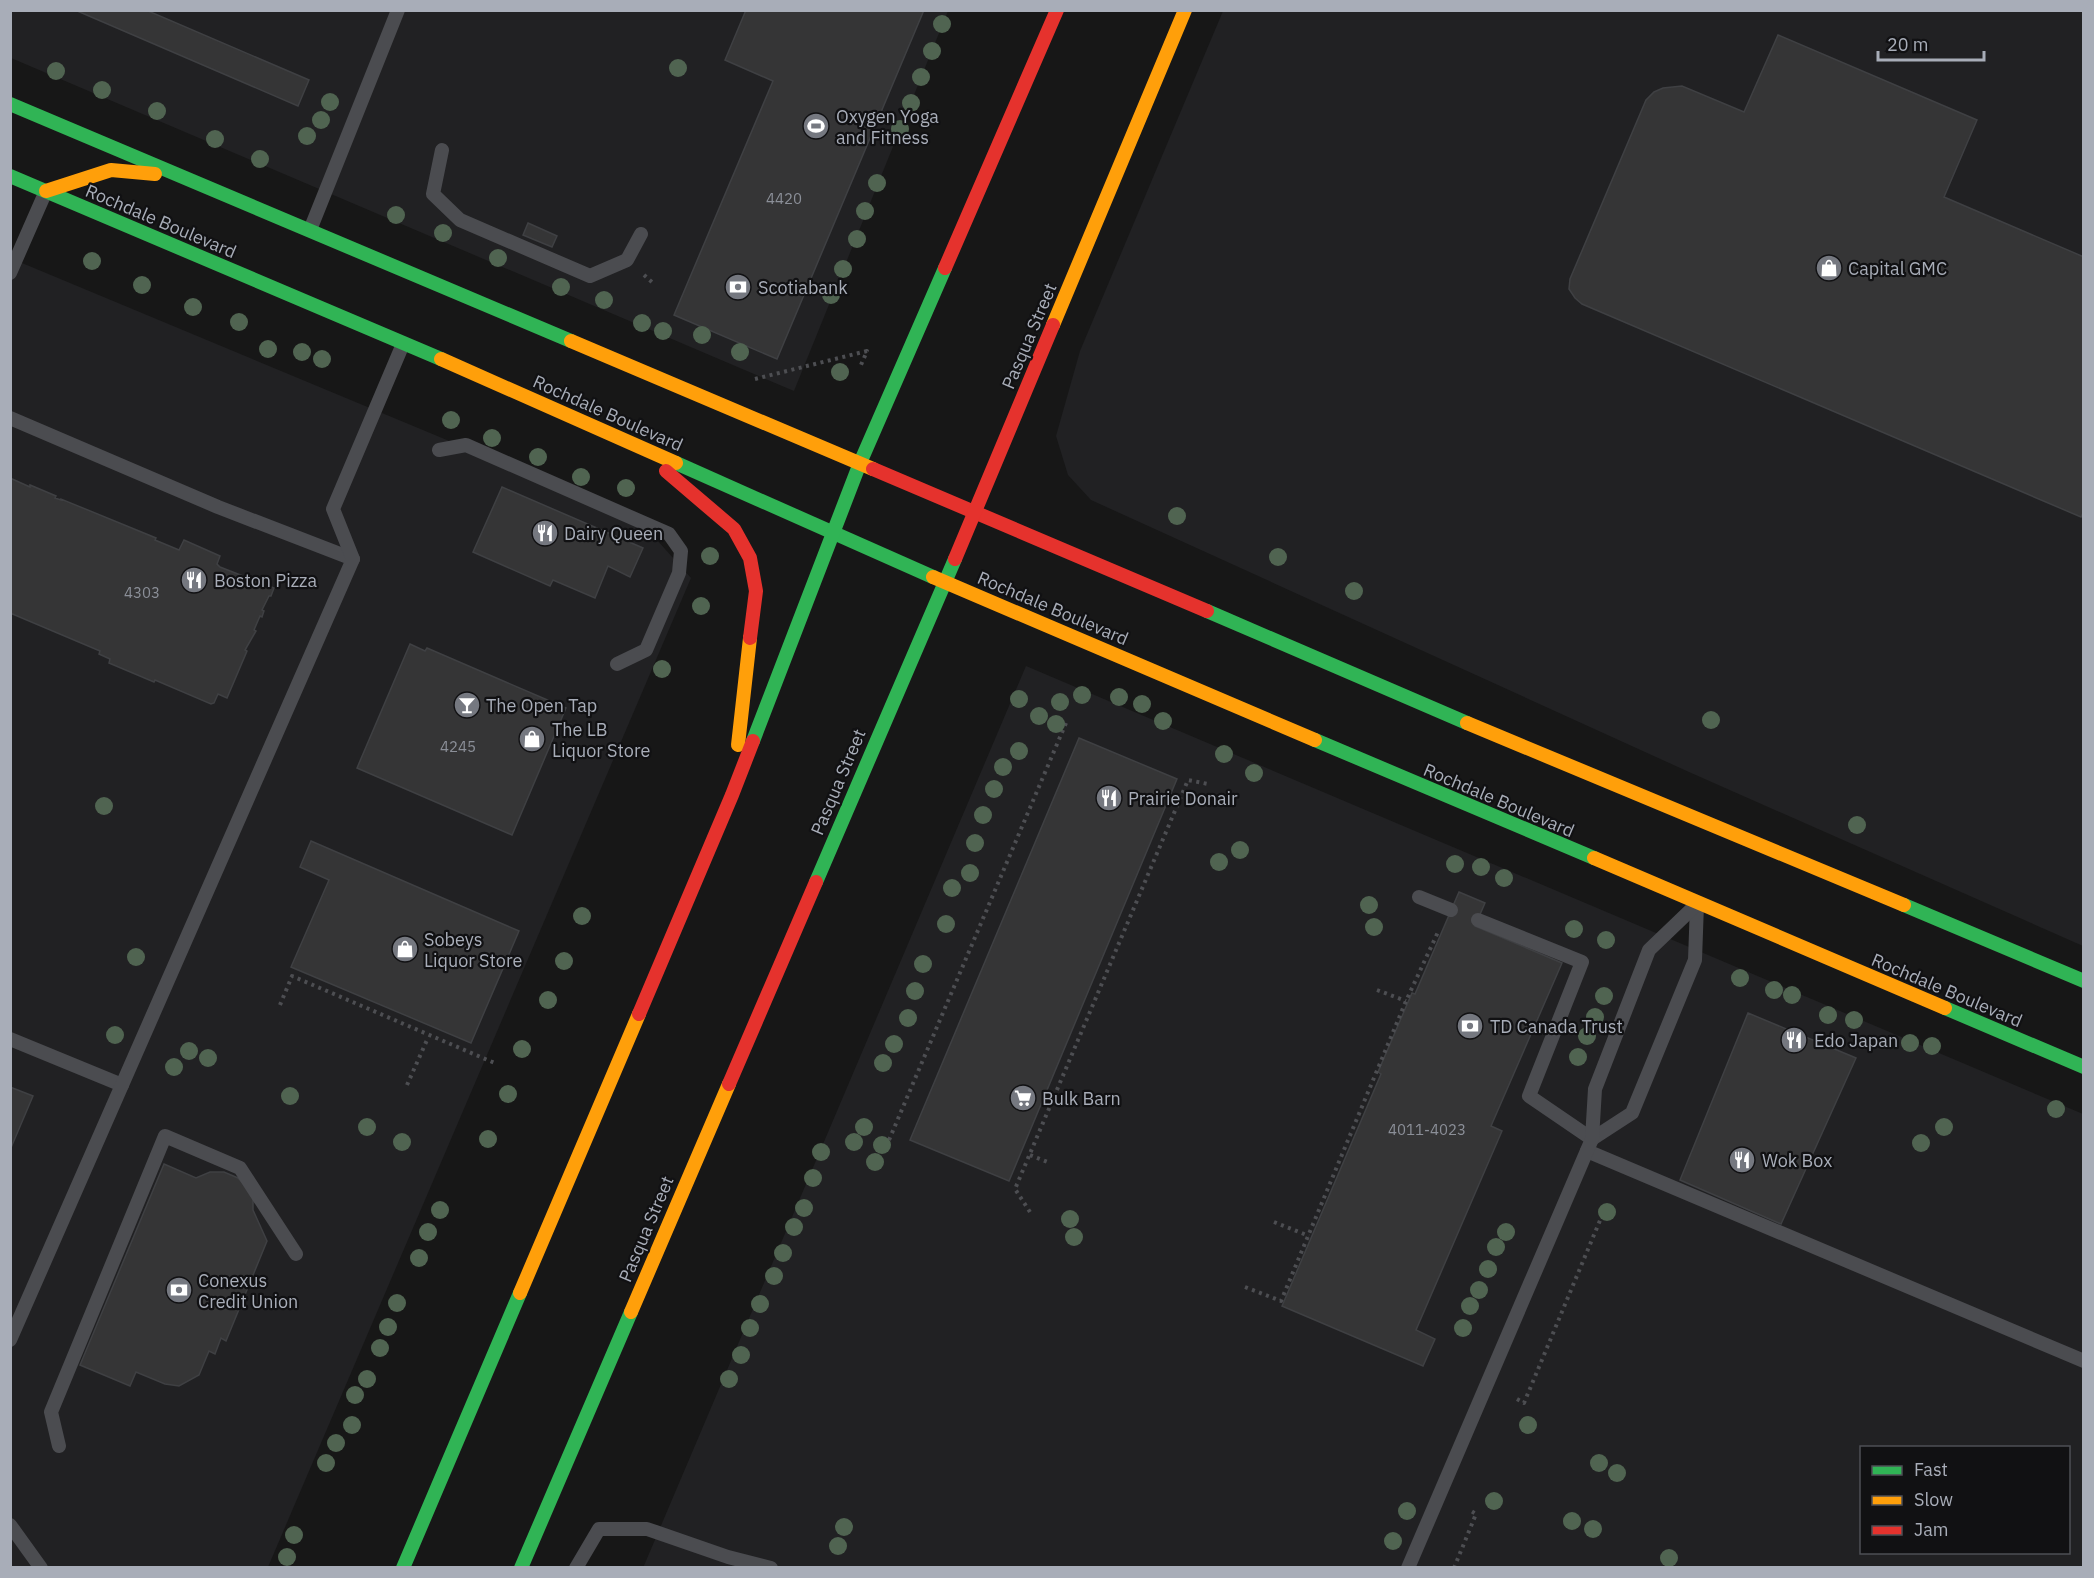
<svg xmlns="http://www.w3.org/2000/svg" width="2094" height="1578" font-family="'IBM Plex Sans',sans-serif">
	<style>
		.built { fill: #212123; fill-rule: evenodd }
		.building { fill: #353536; stroke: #3f4043; stroke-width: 1.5 }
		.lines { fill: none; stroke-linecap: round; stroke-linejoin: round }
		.path { stroke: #4d4e52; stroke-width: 4; stroke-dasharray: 3 4.5; stroke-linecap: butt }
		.lane { stroke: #4b4c50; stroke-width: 14 }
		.fast { stroke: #30b455; stroke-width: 14 }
		.slow { stroke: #ff9f0a; stroke-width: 14 }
		.jam { stroke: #e5322d; stroke-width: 14 }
		.tree { fill: #506451 }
		.labels { text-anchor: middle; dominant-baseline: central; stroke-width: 4.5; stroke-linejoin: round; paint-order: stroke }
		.number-label { font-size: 15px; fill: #8b8f98 }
		.poi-label { font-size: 18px; fill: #a8adb8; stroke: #111113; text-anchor: start }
		.street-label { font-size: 18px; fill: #a8adb8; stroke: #111113 }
	</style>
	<rect width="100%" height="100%" fill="#171717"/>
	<g class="built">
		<path d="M10 11H948L794 391 11 58Z"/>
		<path d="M1223 11H2083V946L1689 772 1091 500 1068 475 1056 436 1080 351Z"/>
		<path d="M10 258 639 520 691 578 268 1567H11Z"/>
		<path d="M1026 666 2083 1114V1567L643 1568ZM1862 1448H2068V1552H1862Z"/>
	</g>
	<g class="building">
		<path d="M75 10H146L309 80 298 106Z"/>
		<path d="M746 10H924L777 359 674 315 773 81 725 60Z"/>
		<path d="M1778 35 1977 120 1944 197 2084 257V511L2081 517 1582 304 1575 298 1569 289 1570 279 1646 100 1654 92 1663 88 1682 86 1744 112Z"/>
		<path d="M528 223 557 236 552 247 523 235Z"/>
		<path d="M10 478 30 487V485L56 496 55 498 61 500V499L156 538 155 540 179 550 184 540 220 556 217 564 220 567 274 588 271 596H269L262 610 264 611 262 617 260 616 254 630 256 631 245 650 247 651 227 698 218 694 214 703 211 704 155 680 154 682 109 663 110 659 99 654 100 651 10 613Z"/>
		<path d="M502 487 643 548 630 577 608 566 595 598 553 580 550 586 473 552Z"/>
		<path d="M410 644 425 651 427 648 566 708 512 835 357 768Z"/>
		<path d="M1079 738 1177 779 1009 1181 910 1140Z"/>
		<path d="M311 841 519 931 471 1043 291 967 329 880 300 867Z"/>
		<path d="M1459 892 1485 903 1475 926 1562 963 1491 1126 1502 1131 1416 1330 1435 1339 1423 1366 1282 1306 1381 1074 1378 1072 1412 993 1415 994Z"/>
		<path d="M1748 1013 1856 1058 1781 1224 1680 1180Z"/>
		<path d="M10 1087 33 1096 10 1150Z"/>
		<path d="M164 1164 196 1178 210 1172H224L238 1178 249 1189 253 1199V1210L267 1241 226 1341 221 1338 215 1354 209 1351 199 1375 179 1386 165 1384 136 1372 130 1386 80 1365Z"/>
	</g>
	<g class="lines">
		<g class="path">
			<path d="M644 275 653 283"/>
			<path d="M755 379 867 351 861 365"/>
			<path d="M1377 990 1406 1001"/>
			<path d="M280 1005 292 976 497 1064"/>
			<path d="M407 1085 427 1040"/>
			<path d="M889 1140 1066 723"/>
			<path d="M1030 1155 1050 1163"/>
			<path d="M1030 1212 1015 1189 1188 780 1208 784"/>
			<path d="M1274 1222 1309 1236"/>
			<path d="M1245 1287 1281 1301 1406 1001 1438 932"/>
			<path d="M1517 1399 1524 1403 1601 1218"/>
			<path d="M1454 1568 1476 1514 1471 1511"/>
		</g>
		<g class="lane">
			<path d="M442 150 433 194 460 220 590 276 627 260 641 234"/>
			<path d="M310 230 398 10"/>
			<path d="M10 273 46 191"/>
			<path d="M10 418 218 507 353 559"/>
			<path d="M439 450 466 445 669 534 681 551 679 573 646 650 617 664"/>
			<path d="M1419 897 1451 910"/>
			<path d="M1478 920 1582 962 1529 1096 1592 1139"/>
			<path d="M10 1039 122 1085"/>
			<path d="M1592 1139 1632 1113 1695 960 1697 904"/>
			<path d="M1587 1151 2084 1361"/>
			<path d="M10 1340 353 559 333 509 403 344"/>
			<path d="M59 1446 51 1412 165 1136 240 1168 296 1254"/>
			<path d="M10 1525 41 1568"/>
			<path d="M576 1568 599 1529H647L728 1557 771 1568"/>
			<path d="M1408 1568 1592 1139 1595 1089 1649 950 1697 904"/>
		</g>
		<g class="fast">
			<path d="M10 104 571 341"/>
			<path d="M10 176 441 359"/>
			<path d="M676 463 933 577"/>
			<path d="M1207 611 1467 723"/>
			<path d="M1315 740 1594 858"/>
			<path d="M753 741 860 463 945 268"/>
			<path d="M816 882 955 559"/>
			<path d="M1904 905 2084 981"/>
			<path d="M1945 1008 2084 1067"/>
			<path d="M403 1568 520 1293"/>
			<path d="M521 1568 631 1312"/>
		</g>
		<g class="slow">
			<path d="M46 191 111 170 155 174"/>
			<path d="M1053 325 1185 10"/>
			<path d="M571 341 873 469"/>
			<path d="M441 359 676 463"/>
			<path d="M933 577 1315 740"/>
			<path d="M1467 723 1904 905"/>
			<path d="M738 745 750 638"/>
			<path d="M1594 858 1945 1008"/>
			<path d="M520 1293 639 1014"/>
			<path d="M631 1312 729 1084"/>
		</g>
		<g class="jam">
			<path d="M945 268 1057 10"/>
			<path d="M873 469 1207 611"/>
			<path d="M666 471 734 529 750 558 756 591 750 638"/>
			<path d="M955 559 1053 325"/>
			<path d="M639 1014 732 795 753 741"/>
			<path d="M729 1084 816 882"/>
		</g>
	</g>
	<g class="tree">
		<circle cx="942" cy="24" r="9"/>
		<circle cx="932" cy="51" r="9"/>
		<circle cx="678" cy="68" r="9"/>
		<circle cx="56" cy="71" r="9"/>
		<circle cx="921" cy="77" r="9"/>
		<circle cx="102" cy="90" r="9"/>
		<circle cx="330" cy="102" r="9"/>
		<circle cx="911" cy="103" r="9"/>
		<circle cx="157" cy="111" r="9"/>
		<circle cx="321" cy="120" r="9"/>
		<circle cx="900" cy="129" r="9"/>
		<circle cx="307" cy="136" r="9"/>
		<circle cx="215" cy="139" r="9"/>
		<circle cx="260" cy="159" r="9"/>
		<circle cx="877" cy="183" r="9"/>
		<circle cx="865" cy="211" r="9"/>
		<circle cx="396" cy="215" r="9"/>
		<circle cx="443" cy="233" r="9"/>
		<circle cx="857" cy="239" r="9"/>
		<circle cx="498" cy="258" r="9"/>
		<circle cx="92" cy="261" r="9"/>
		<circle cx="843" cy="269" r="9"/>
		<circle cx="142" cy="285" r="9"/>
		<circle cx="561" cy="287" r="9"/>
		<circle cx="831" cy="295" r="9"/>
		<circle cx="604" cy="300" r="9"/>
		<circle cx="193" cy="307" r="9"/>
		<circle cx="239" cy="322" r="9"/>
		<circle cx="642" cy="323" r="9"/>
		<circle cx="663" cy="331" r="9"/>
		<circle cx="702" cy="335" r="9"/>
		<circle cx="268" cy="349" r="9"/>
		<circle cx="302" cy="352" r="9"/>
		<circle cx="740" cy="352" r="9"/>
		<circle cx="322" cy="359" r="9"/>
		<circle cx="840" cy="372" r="9"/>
		<circle cx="451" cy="420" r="9"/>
		<circle cx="492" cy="438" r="9"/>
		<circle cx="538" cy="457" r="9"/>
		<circle cx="581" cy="477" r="9"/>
		<circle cx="626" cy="488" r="9"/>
		<circle cx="1177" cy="516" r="9"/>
		<circle cx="710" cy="556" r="9"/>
		<circle cx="1278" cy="557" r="9"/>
		<circle cx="1354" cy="591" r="9"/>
		<circle cx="701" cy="606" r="9"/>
		<circle cx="662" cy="669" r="9"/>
		<circle cx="1082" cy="695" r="9"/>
		<circle cx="1119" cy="697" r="9"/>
		<circle cx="1019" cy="699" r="9"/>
		<circle cx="1060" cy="702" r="9"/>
		<circle cx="1142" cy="704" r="9"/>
		<circle cx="1039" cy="716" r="9"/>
		<circle cx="1711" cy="720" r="9"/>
		<circle cx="1163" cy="721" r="9"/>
		<circle cx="1056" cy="724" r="9"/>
		<circle cx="1019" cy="751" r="9"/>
		<circle cx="1224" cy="754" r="9"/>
		<circle cx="1003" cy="767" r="9"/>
		<circle cx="1254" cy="773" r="9"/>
		<circle cx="994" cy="789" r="9"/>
		<circle cx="104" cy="806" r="9"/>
		<circle cx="983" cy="815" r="9"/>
		<circle cx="1857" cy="825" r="9"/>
		<circle cx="975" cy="843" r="9"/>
		<circle cx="1240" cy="850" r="9"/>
		<circle cx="1219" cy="862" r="9"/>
		<circle cx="1455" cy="864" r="9"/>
		<circle cx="1481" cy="867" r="9"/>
		<circle cx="970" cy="873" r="9"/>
		<circle cx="1504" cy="878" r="9"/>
		<circle cx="952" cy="888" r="9"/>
		<circle cx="1369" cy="905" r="9"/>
		<circle cx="582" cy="916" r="9"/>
		<circle cx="946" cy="924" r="9"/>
		<circle cx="1374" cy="927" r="9"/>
		<circle cx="1574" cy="929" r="9"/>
		<circle cx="1606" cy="940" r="9"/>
		<circle cx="136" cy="957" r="9"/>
		<circle cx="564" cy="961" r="9"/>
		<circle cx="923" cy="964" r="9"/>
		<circle cx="1740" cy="978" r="9"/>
		<circle cx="1774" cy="990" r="9"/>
		<circle cx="915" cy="991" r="9"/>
		<circle cx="1792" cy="995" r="9"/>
		<circle cx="1604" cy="996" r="9"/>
		<circle cx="548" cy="1000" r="9"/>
		<circle cx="1828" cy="1015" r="9"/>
		<circle cx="1595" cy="1017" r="9"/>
		<circle cx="908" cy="1018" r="9"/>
		<circle cx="1854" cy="1020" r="9"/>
		<circle cx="115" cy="1035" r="9"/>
		<circle cx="1587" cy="1036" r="9"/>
		<circle cx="1910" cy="1043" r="9"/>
		<circle cx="894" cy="1044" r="9"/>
		<circle cx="1932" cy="1046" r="9"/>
		<circle cx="522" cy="1049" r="9"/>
		<circle cx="189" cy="1051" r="9"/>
		<circle cx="1578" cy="1057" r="9"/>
		<circle cx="208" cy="1058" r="9"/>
		<circle cx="883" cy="1063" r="9"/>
		<circle cx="174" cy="1067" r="9"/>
		<circle cx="508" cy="1094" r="9"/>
		<circle cx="290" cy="1096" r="9"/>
		<circle cx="2056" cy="1109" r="9"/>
		<circle cx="367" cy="1127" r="9"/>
		<circle cx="864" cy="1127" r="9"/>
		<circle cx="1944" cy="1127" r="9"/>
		<circle cx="488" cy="1139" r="9"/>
		<circle cx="402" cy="1142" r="9"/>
		<circle cx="854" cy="1142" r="9"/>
		<circle cx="1921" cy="1143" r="9"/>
		<circle cx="882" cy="1145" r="9"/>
		<circle cx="821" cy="1152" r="9"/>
		<circle cx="875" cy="1162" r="9"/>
		<circle cx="813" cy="1178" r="9"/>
		<circle cx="804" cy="1208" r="9"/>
		<circle cx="440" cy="1210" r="9"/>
		<circle cx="1607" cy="1212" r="9"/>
		<circle cx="1070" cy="1219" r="9"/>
		<circle cx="794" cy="1227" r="9"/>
		<circle cx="428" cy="1232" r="9"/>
		<circle cx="1506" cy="1232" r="9"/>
		<circle cx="1074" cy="1237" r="9"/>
		<circle cx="1496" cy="1247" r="9"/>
		<circle cx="783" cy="1253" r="9"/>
		<circle cx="419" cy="1258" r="9"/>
		<circle cx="1488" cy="1269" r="9"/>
		<circle cx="774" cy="1276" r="9"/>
		<circle cx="1479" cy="1290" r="9"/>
		<circle cx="397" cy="1303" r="9"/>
		<circle cx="760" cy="1304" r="9"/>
		<circle cx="1470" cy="1306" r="9"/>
		<circle cx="388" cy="1327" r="9"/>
		<circle cx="750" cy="1328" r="9"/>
		<circle cx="1463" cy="1328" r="9"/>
		<circle cx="380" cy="1348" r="9"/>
		<circle cx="741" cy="1355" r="9"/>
		<circle cx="367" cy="1379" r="9"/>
		<circle cx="729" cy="1379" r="9"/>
		<circle cx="355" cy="1395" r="9"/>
		<circle cx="352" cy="1425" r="9"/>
		<circle cx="1528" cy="1425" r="9"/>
		<circle cx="336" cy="1443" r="9"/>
		<circle cx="326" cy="1463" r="9"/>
		<circle cx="1599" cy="1463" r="9"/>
		<circle cx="1617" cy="1473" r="9"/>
		<circle cx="1494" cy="1501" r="9"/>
		<circle cx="1407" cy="1511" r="9"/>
		<circle cx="1572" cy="1521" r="9"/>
		<circle cx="844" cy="1527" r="9"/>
		<circle cx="1593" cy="1529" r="9"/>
		<circle cx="294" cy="1535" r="9"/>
		<circle cx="1393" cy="1541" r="9"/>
		<circle cx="838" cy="1546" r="9"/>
		<circle cx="287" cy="1557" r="9"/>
		<circle cx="1669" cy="1558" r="9"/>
	</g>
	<defs>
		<symbol id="stadium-disc" viewBox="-11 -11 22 22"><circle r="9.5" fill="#757880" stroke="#111113"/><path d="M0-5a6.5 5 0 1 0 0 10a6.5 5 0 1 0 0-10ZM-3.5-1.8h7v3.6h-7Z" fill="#fff"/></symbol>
		<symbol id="shop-disc" viewBox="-11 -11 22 22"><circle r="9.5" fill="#757880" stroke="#111113"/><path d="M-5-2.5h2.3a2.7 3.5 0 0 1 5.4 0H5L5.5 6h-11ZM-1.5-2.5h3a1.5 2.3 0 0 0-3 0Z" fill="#fff"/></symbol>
		<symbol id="bank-disc" viewBox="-11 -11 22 22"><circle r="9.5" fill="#757880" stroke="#111113"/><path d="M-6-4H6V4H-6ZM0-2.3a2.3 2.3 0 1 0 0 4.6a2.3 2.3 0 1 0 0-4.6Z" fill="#fff"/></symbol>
		<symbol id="restaurant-disc" viewBox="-11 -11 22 22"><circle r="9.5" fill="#757880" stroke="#111113"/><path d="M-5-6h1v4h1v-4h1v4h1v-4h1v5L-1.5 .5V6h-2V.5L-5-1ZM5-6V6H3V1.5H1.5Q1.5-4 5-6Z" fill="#fff"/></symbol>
		<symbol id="bar-disc" viewBox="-11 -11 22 22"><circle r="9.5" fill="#757880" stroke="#111113"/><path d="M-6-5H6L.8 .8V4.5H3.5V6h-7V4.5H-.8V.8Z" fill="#fff"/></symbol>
		<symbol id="supermarket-disc" viewBox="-11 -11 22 22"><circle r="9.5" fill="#757880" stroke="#111113"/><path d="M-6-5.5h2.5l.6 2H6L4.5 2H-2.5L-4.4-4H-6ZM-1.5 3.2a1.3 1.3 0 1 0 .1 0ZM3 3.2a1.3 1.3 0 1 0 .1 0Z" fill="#fff"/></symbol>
	</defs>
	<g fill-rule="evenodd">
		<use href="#stadium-disc" x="801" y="111" width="30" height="30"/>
		<use href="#shop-disc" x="1814" y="253" width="30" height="30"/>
		<use href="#bank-disc" x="723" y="272" width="30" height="30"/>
		<use href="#restaurant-disc" x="530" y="518" width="30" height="30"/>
		<use href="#restaurant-disc" x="179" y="565" width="30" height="30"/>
		<use href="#bar-disc" x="452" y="690" width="30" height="30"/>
		<use href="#shop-disc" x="517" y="724" width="30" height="30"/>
		<use href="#restaurant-disc" x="1094" y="783" width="30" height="30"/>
		<use href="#shop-disc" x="390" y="934" width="30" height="30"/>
		<use href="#bank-disc" x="1455" y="1011" width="30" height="30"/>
		<use href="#restaurant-disc" x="1779" y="1025" width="30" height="30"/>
		<use href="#supermarket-disc" x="1008" y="1083" width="30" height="30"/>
		<use href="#restaurant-disc" x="1727" y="1145" width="30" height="30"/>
		<use href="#bank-disc" x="164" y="1275" width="30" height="30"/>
	</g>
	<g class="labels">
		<g class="number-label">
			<text x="784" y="198">4420</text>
			<text x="142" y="592">4303</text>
			<text x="458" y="746">4245</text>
			<text x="1427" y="1129">4011-4023</text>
		</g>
		<g class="poi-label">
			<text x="836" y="116">Oxygen Yoga<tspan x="836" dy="21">and Fitness</tspan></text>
			<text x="1848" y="268">Capital GMC</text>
			<text x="758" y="287">Scotiabank</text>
			<text x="564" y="533">Dairy Queen</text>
			<text x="214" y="580">Boston Pizza</text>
			<text x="486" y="705">The Open Tap</text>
			<text x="552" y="729">The LB<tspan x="552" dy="21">Liquor Store</tspan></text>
			<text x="1128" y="798">Prairie Donair</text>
			<text x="424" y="939">Sobeys<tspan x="424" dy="21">Liquor Store</tspan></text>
			<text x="1490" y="1026">TD Canada Trust</text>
			<text x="1814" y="1040">Edo Japan</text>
			<text x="1042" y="1098">Bulk Barn</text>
			<text x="1762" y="1160">Wok Box</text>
			<text x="198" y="1280">Conexus<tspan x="198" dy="21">Credit Union</tspan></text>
		</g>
		<g class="street-label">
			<text transform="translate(161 221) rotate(23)">Rochdale Boulevard</text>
			<text transform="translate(1029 336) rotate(-67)">Pasqua Street</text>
			<text transform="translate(608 413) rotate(24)">Rochdale Boulevard</text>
			<text transform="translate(1053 608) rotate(23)">Rochdale Boulevard</text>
			<text transform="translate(838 782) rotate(-67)">Pasqua Street</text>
			<text transform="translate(1499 800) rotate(23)">Rochdale Boulevard</text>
			<text transform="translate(1947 990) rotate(23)">Rochdale Boulevard</text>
			<text transform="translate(646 1229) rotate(-67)">Pasqua Street</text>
		</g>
	</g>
	<rect width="2094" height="1578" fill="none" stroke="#a8adb8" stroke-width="24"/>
	<rect x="1860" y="1446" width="210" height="108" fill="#111113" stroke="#4d4f55" stroke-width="1.5"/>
	<rect x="1872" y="1466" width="30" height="9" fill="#30b455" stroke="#4d4f55" stroke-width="1.5"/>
	<text x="1914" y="1476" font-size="18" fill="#a8adb8">Fast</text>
	<rect x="1872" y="1496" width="30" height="9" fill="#ff9f0a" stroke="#4d4f55" stroke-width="1.5"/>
	<text x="1914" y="1506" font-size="18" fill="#a8adb8">Slow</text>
	<rect x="1872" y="1526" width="30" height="9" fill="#e5322d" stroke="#4d4f55" stroke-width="1.5"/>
	<text x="1914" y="1536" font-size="18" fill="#a8adb8">Jam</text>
	<path d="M1878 51v9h106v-9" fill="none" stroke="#a8adb8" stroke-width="3"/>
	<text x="1887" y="51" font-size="18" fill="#a8adb8" stroke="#111113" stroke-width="4.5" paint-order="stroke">20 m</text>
</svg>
